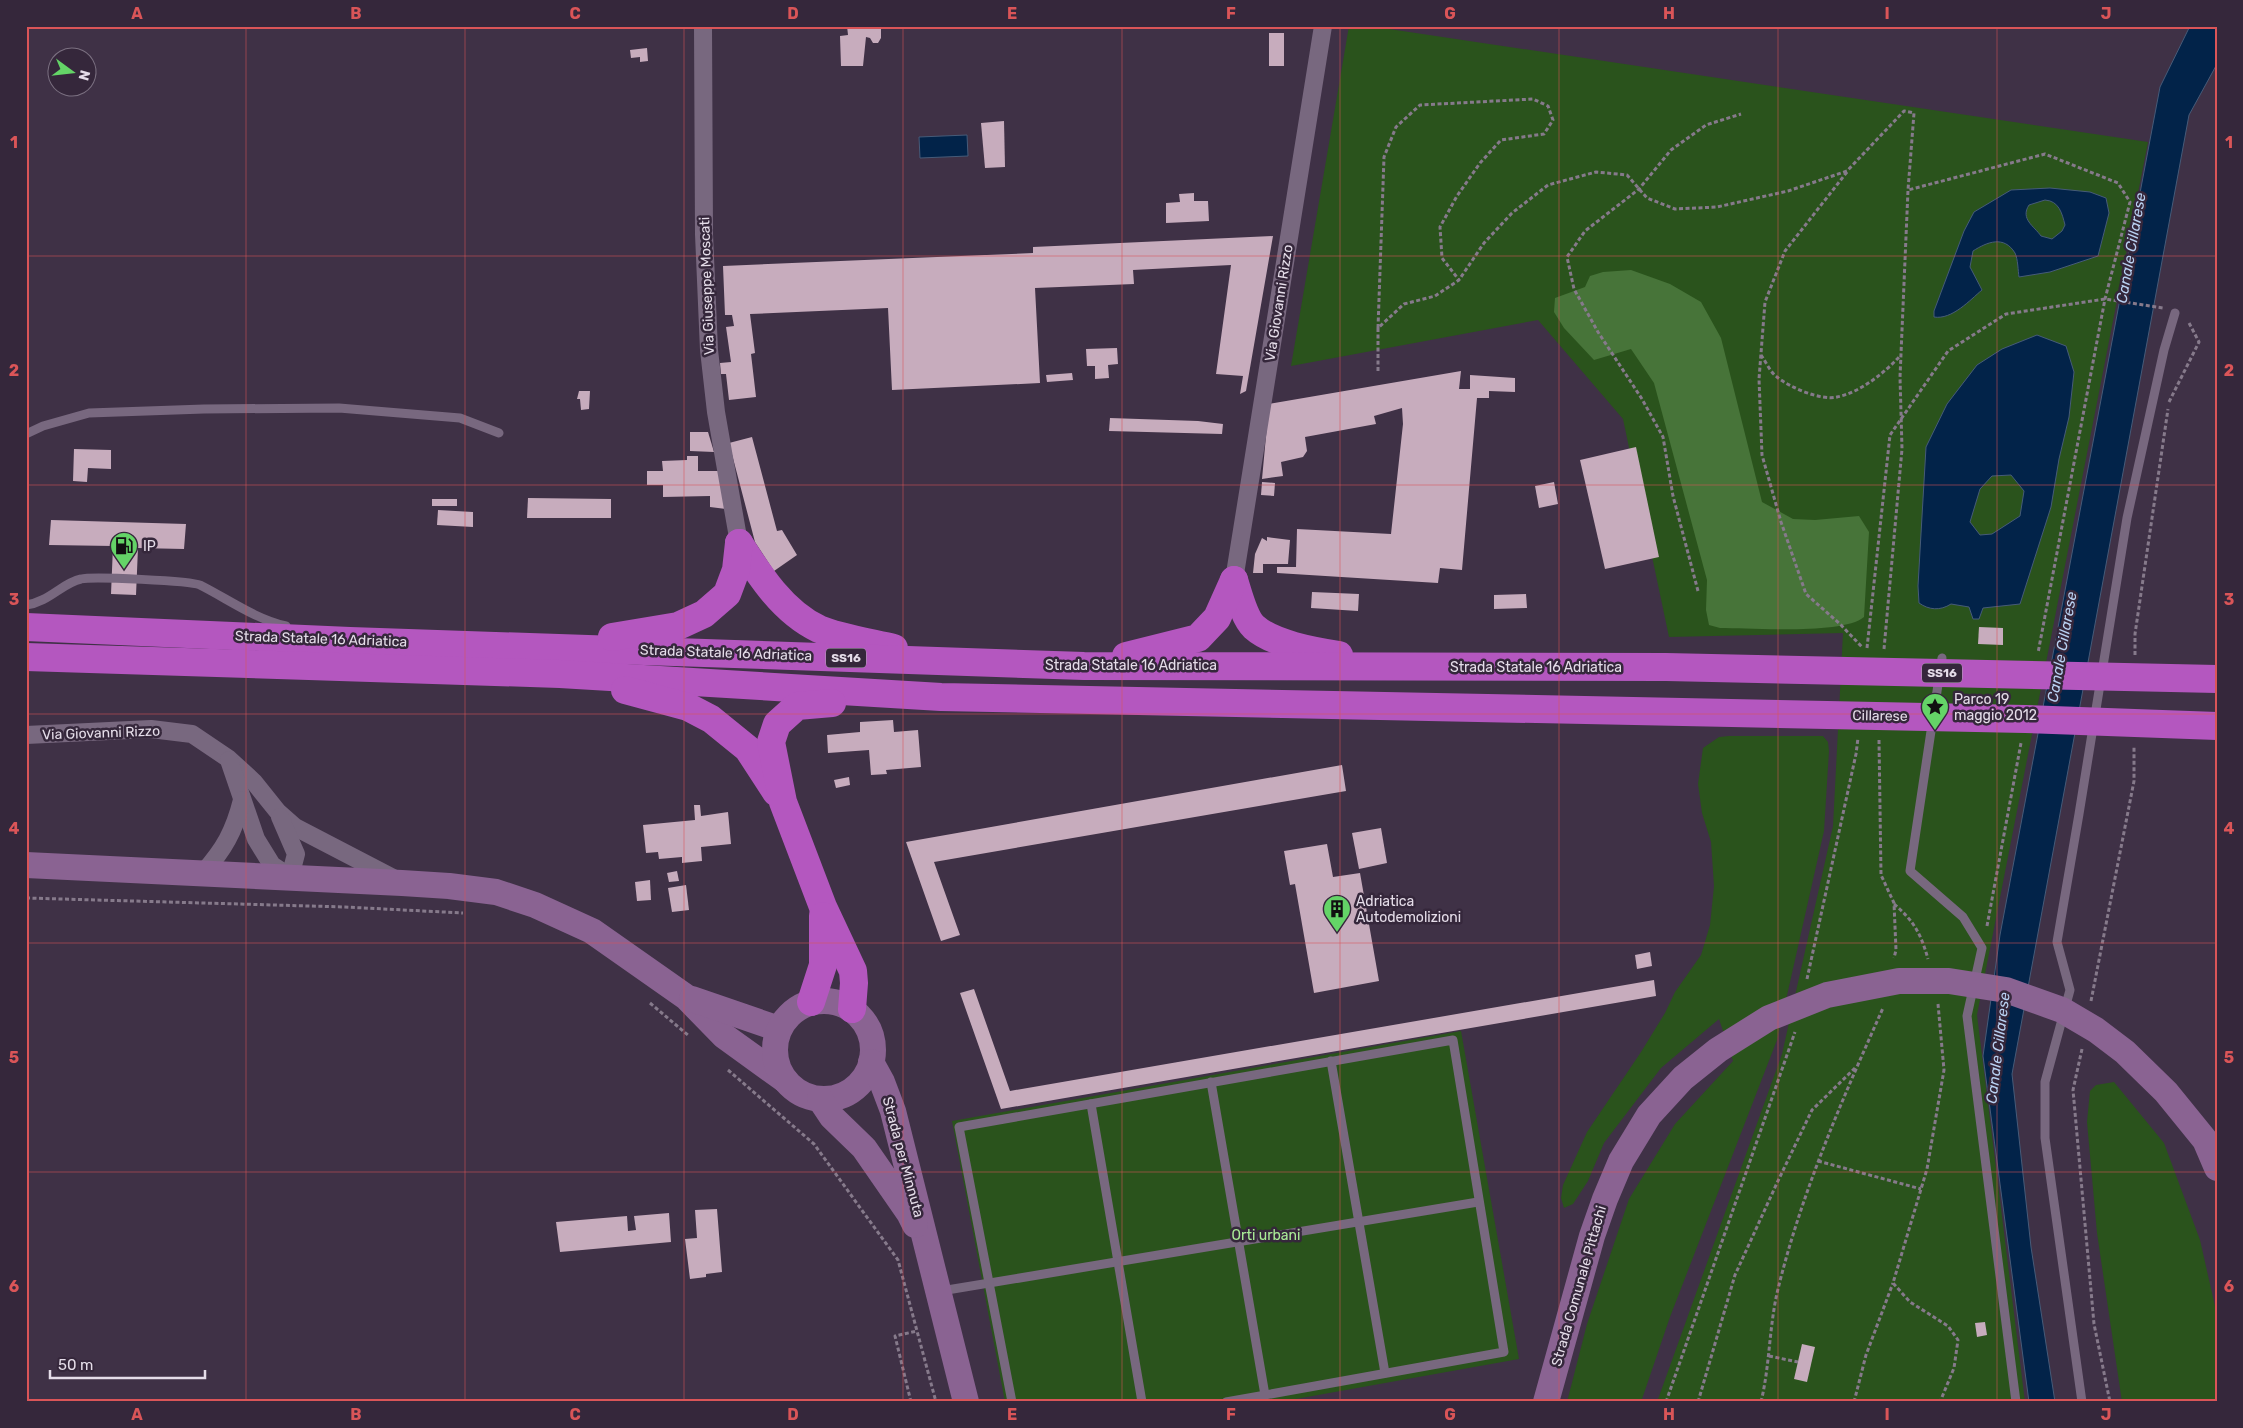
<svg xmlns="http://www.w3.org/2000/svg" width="2243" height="1428" font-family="Rubik,sans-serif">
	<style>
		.green { fill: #2a531c }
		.forest { fill: #477439 }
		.water { fill: #022349; stroke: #465b79; fill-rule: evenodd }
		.building { fill: #c7acbd }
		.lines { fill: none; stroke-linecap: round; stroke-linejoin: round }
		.path { stroke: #867a8b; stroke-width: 3; stroke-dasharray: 4 2.5; stroke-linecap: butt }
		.lane { stroke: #78687f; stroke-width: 9 }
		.street { stroke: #78687f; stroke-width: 18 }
		.secondary { stroke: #8a6392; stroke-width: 26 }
		.highway { stroke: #b457bf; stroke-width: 28 }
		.grid { fill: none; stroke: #da5558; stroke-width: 1; stroke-opacity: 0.55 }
		.labels { text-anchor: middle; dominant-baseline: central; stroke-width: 5; stroke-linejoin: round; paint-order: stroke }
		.shield { fill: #35273b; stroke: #b0a6b5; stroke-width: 1 }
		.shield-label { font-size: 12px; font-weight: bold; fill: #e5dde9 }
		.street-label { font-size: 14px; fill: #e5dde9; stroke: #35273b }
		.poi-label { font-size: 14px; fill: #e5dde9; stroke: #35273b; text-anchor: start }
		.park-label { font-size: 14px; fill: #aaec97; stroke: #35273b }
		.water-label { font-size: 15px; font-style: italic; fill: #b9d1f2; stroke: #35273b }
		.neatline { fill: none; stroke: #da5558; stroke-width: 2 }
		.grid-label { font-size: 16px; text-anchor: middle; font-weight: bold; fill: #da5558 }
	</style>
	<rect width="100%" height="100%" fill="#3f3146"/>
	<g class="green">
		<path d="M1349 26H1369L2148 142 1977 1015 2025 1402H1657L1782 1054 1833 826 1843 633 1669 637 1623 419 1538 320 1291 366Z"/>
		<path d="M1729 736H1823L1828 742 1829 751 1824 831 1777 1040 1670 1317 1641 1402H1567L1587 1324 1629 1199 1675 1124 1733 1061 1719 1019 1661 1068 1604 1143 1588 1181 1573 1204 1564 1208 1561 1198 1563 1185 1587 1132 1641 1052 1665 1013 1675 992 1701 955 1710 925 1714 886 1711 842 1702 813 1698 784 1703 748 1719 737Z"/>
		<path d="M1461 1031 1519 1359 1279 1402H1005L952 1121Z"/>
		<path d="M2114 1082 2164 1143 2200 1240 2217 1315V1402H2122L2097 1233 2087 1122 2090 1091 2096 1085Z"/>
	</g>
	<path class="forest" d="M1631 270 1670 284 1701 302 1721 338 1762 502 1793 519 1815 520 1859 516 1869 532 1864 617C1843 635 1751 628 1720 628L1709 625 1706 610 1707 580 1654 383 1631 349 1594 360 1564 328 1554 312 1555 298 1585 287 1590 276 1603 272Z"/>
	<g class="water">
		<path d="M2190 26H2217V64L2189 115 2012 1074 2031 1247 2055 1402H2029L1983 1056 2000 935 2160 87Z"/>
		<path d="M967 135 968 156 920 158 919 137Z"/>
		<path d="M2050 188 2090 192 2106 198 2109 213 2098 256 2050 272 2019 277C2018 271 2018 259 2015 253 2004 235 1987 242 1973 251L1970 267 1982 290C1970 300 1952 320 1934 317V311L1964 231 1974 212 2011 190ZM2045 200C2059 201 2062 213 2065 225L2062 231 2052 239 2041 236C2034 226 2020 219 2029 205Z"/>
		<path d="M2037 335 2066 346 2074 372 2069 417 2059 459 2051 507 2020 604 1983 608 1979 619H1973L1969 607 1951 604C1940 611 1929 610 1919 603L1918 586 1926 447 1947 404 1977 365 2002 349ZM2011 475 2024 491 2020 516 1992 534 1980 535 1970 522 1980 489 1992 476Z"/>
	</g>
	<g class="building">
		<path d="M847 26H881V38L878 43H873L870 38 866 37 863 66H841L840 36 848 35Z"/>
		<rect x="1269" y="33" width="15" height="33"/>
		<path d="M647 48 648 61 640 62V57L631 58 630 50Z"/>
		<path d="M1004 121 1005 167 985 168 981 123Z"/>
		<path d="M1194 193V201H1208L1209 221 1166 223V203L1180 202 1179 194Z"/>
		<path d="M1273 236 1246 391 1240 394 1243 376 1216 374 1231 265 1133 270 1134 284 1035 288 1040 383 892 390 888 308 750 314 755 353 751 354 756 397 729 400 726 374H721L720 363 731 362 726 327 734 326 732 315H725L723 266 1033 253V247Z"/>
		<path d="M1117 348 1118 364 1108 365 1109 378 1095 379V366H1087L1086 349Z"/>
		<path d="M1461 371 1459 389H1470V375L1515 378V392L1489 391V398H1477L1462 570 1440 568 1438 583 1277 573V567H1296L1297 529 1391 534 1403 424 1402 408 1374 416 1376 424 1305 437 1307 451 1303 457 1281 462 1283 476 1262 479 1269 404Z"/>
		<path d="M1072 373 1073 380 1047 382 1046 375Z"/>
		<path d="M579 391H590L589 409 581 410 580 399H577Z"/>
		<path d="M1110 418 1198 421 1223 424 1222 434 1109 431Z"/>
		<path d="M690 432H708L714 452 690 451Z"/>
		<path d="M752 437 777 531 782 530 797 555 774 571 755 542 729 443Z"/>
		<path d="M1636 447 1659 557 1605 569 1580 460Z"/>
		<path d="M74 449 111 450V469L88 468 87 482 73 481Z"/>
		<path d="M687 456H698V471H721L726 509 710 507V496L663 497V485H647V471H663L662 461 687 460Z"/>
		<path d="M1262 482 1275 483 1274 496 1261 495Z"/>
		<path d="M1554 482 1558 504 1539 508 1535 486Z"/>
		<path d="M528 498 611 499V518H527Z"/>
		<rect x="432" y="499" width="25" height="7"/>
		<path d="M438 510 473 512V527L437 525Z"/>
		<path d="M51 520 186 524 184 549 138 548 136 595 111 594 113 546 49 545Z"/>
		<path d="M1267 537 1290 540 1288 564H1263V573H1253L1255 554 1262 538 1267 541Z"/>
		<path d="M1312 592 1359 594 1358 611 1311 608Z"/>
		<path d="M1526 594 1527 608 1494 609V595Z"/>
		<path d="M1979 627 2003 628V645L1978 644Z"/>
		<path d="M893 720 894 732 918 730 921 767 886 770 887 774 871 775 869 750 828 753 827 735 860 732V722Z"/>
		<path d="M1342 765 1346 791 934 862 960 935 941 941 906 842Z"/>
		<path d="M849 777 850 785 836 788 834 780Z"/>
		<path d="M694 805H700L701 816 728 812 731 844 701 847 702 861 682 863V857L659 859 658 852 646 853 643 825 695 820Z"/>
		<path d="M1381 828 1387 863 1359 869 1352 833Z"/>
		<path d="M1327 844 1333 877 1360 873 1379 981 1314 993 1295 884 1290 885 1284 851Z"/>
		<path d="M677 871 679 881 669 882 667 873Z"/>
		<path d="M650 880 651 900 637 901 635 882Z"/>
		<path d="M686 885 689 910 672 912 668 888Z"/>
		<path d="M1650 952 1652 966 1637 969 1635 955Z"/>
		<path d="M1654 980 1656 996 1001 1109 960 993 974 989 1010 1091Z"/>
		<path d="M717 1209 722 1272 706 1274V1277L690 1279 685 1239 697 1238 695 1210Z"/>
		<path d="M669 1213 671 1242 560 1252 556 1222 627 1216 628 1231 636 1230 634 1216Z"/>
		<path d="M1985 1322 1987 1335 1977 1337 1975 1323Z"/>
		<path d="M1802 1344 1815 1347 1807 1382 1794 1379Z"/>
	</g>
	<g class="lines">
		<g class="path">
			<path d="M1847 172 1785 251 1765 302 1759 379 1762 455 1781 522 1806 594 1840 624 1862 647"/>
			<path d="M1378 328 1384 157 1396 127 1420 105 1533 99 1548 106 1553 120 1544 134 1501 140 1480 163 1457 196 1440 227 1442 258 1459 280"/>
			<path d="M1761 355C1766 362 1770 372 1777 377 1789 387 1821 401 1837 397 1861 392 1884 373 1900 356"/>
			<path d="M1378 371V328L1404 304 1435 296 1459 280 1484 243 1512 213 1548 185 1596 172 1627 175 1647 198 1675 209 1717 207 1788 191 1847 171 1904 111 1914 113 1908 190"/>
			<path d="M2169 402 2199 342 2188 321"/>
			<path d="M1698 591 1673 496 1663 437 1642 399 1598 332 1574 289 1567 257 1585 231 1639 189 1671 150 1706 125 1741 114"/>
			<path d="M1867 648 1890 435 1948 351 2006 314 2105 299 2163 308"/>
			<path d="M1884 649 1902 449 1900 377 1908 190 2045 154 2118 183 2130 202 2105 299 2038 653"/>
			<path d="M2135 655V634L2168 409"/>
			<path d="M1879 740 1881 875 1894 903 1896 950 1894 958"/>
			<path d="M26 898 345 907 463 913"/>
			<path d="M1894 904C1914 921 1921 934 1928 959"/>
			<path d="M1987 926 2021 743"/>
			<path d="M1807 979 1856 754 1858 738"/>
			<path d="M2091 1001 2134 781V746"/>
			<path d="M650 1003 689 1036"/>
			<path d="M1938 1004 1944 1070 1927 1169 1893 1283 1910 1302 1948 1326 1958 1340 1954 1368 1940 1402"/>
			<path d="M2082 1049 2073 1090 2094 1324 2110 1402"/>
			<path d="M728 1070 814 1144 898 1260 936 1402"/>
			<path d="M1818 1161 1921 1189"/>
			<path d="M1769 1356 1798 1362"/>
			<path d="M911 1402 895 1336 917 1331"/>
			<path d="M1666 1402 1795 1032"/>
			<path d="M1698 1402 1735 1275 1777 1183 1812 1110 1856 1067"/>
			<path d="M1761 1402C1770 1365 1769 1326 1778 1289 1802 1191 1842 1100 1883 1008"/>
			<path d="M1854 1402 1866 1355 1893 1283"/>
		</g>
		<g class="lane">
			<path d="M26 434 43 426 89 413 204 409 339 408 460 418 499 433"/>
			<path d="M26 605C49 602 62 583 81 579 93 576 191 581 200 585 228 599 255 619 286 626"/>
			<path d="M1942 658 1910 871 1963 917 1982 948 1967 1016 2016 1402"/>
			<path d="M1331 1061 1385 1373"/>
			<path d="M1211 1082 1265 1395"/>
			<path d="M1091 1104 1142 1402"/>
			<path d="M941 1291 1478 1202"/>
			<path d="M1012 1402 959 1127 1453 1040 1504 1352 1226 1402"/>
			<path d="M2082 1402 2045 1138V1082L2070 990 2057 942 2079 814 2127 518 2164 350 2175 313"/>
		</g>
		<g class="street">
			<path d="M703 26 704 234 709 350 716 412 739 543"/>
			<path d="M1234 580 1323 26"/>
			<path d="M26 735 151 729 192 734 229 759 254 782 278 812 295 827 395 879"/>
			<path d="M229 760 256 839 272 865 290 877 296 854 280 817"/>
			<path d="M203 873C224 849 234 832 242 800"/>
		</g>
		<g class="secondary">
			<path d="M26 865 402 883 449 886 496 892 535 905 592 931 686 997 724 1036 785 1080"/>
			<path d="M692 999 779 1029"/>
			<circle cx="824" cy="1050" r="49"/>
			<path d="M871 1062 882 1082 893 1111 966 1402"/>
			<path d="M820 1099 832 1117 864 1148 909 1213 915 1225"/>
			<path d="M1546 1402 1592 1236 1605 1199 1621 1161 1649 1115 1683 1078 1718 1050 1769 1018 1827 995 1899 981H1949L2006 990 2062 1010 2096 1030 2125 1052 2166 1092 2205 1140 2217 1168"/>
		</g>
		<g class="highway">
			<path d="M739 543C760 576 783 612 819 629 837 637 873 643 894 648"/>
			<path d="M1234 580C1238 592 1244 618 1254 627 1273 644 1314 651 1339 655"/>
			<path d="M26 627 350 641 1084 666 1666 667 2217 679"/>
			<path d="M612 637 678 626 704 614 727 594 736 570 739 543"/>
			<path d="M1126 656 1198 638 1217 618 1234 580"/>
			<path d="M26 657 560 674 941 697 2025 719 2217 726"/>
			<path d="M625 690 688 707 711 719 748 749 776 792"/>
			<path d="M832 703 797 706 777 724 771 742 783 802 823 907 853 971 854 983 852 1009"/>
			<path d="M811 1002 823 965V916"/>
		</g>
	</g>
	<path class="grid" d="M246 26V1402M465 26V1402M684 26V1402M903 26V1402M1122 26V1402M1340 26V1402M1559 26V1402M1778 26V1402M1997 26V1402M26 256H2217M26 485H2217M26 714H2217M26 943H2217M26 1172H2217"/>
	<defs>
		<symbol id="fuel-pin" viewBox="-11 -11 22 30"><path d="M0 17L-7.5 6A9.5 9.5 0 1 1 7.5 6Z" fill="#64d467" stroke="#35273b"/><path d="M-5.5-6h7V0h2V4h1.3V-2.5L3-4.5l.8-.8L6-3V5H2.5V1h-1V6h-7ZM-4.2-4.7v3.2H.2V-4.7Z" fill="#111"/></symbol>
		<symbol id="sight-pin" viewBox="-11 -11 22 30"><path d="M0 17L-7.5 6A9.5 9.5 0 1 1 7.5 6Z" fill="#64d467" stroke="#35273b"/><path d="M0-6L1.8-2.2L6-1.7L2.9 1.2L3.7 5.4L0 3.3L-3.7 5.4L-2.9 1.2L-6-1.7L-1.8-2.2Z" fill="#111"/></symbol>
		<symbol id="building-pin" viewBox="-11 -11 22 30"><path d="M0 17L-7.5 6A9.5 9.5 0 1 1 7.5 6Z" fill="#64d467" stroke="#35273b"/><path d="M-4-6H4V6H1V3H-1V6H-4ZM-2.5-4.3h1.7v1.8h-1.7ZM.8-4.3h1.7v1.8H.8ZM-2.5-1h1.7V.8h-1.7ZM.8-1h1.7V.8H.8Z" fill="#111"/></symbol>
	</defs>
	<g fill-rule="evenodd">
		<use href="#fuel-pin" x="108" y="530" width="32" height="43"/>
		<use href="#sight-pin" x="1919" y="691" width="32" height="43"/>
		<use href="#building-pin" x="1321" y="893" width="32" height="43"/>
	</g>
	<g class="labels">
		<g class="shield">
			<rect x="826" y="648.5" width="40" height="19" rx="4"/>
			<rect x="1922" y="663.5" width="40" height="19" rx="4"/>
		</g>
		<g class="shield-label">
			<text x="846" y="658">SS16</text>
			<text x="1942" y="673">SS16</text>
		</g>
		<g class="street-label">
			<text transform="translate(707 286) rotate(-92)">Via Giuseppe Moscati</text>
			<text transform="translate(1279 303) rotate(-81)">Via Giovanni Rizzo</text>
			<text transform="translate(321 639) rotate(2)">Strada Statale 16 Adriatica</text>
			<text transform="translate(726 653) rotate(2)">Strada Statale 16 Adriatica</text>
			<text x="1131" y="665">Strada Statale 16 Adriatica</text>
			<text x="1536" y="667">Strada Statale 16 Adriatica</text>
			<text transform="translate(1880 716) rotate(1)">Cillarese</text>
			<text transform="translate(101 733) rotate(-2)">Via Giovanni Rizzo</text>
			<text transform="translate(903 1157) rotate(75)">Strada per Minnuta</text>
			<text transform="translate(1579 1286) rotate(-74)">Strada Comunale Pittachi</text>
		</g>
		<g class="poi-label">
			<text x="143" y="546">IP</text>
			<text x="1954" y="699">Parco 19<tspan x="1954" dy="16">maggio 2012</tspan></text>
			<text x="1356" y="901">Adriatica<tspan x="1356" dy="16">Autodemolizioni</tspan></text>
		</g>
		<g class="park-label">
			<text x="1266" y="1235">Orti urbani</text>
		</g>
		<g class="water-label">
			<text transform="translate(2131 248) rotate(-80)">Canale Cillarese</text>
			<text transform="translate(2062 647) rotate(-80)">Canale Cillarese</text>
			<text transform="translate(1998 1048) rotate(-83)">Canale Cillarese</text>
		</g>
	</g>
	<rect width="2243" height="1428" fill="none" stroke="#35273b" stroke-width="55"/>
	<g transform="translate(72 72) rotate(105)"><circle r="24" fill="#35273b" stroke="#7b7081"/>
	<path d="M0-4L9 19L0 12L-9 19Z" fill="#64d467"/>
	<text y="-8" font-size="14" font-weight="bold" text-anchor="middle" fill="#e5dde9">N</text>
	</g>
	<path d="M50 1370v8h155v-8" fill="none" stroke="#e5dde9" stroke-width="2.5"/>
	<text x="58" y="1370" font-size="15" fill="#e5dde9" stroke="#35273b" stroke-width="4" paint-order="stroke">50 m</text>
	<rect x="28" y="28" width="2188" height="1372" class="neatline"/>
	<g class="grid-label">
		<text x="137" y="19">A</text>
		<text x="356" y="19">B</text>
		<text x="575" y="19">C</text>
		<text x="793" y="19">D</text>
		<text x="1012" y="19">E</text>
		<text x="1231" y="19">F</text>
		<text x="1450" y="19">G</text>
		<text x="1669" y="19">H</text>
		<text x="1887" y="19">I</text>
		<text x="2106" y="19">J</text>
		<text x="14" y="148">1</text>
		<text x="2229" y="148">1</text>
		<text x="14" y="376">2</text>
		<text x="2229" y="376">2</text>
		<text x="14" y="605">3</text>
		<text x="2229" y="605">3</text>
		<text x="14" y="834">4</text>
		<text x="2229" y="834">4</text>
		<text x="14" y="1063">5</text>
		<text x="2229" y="1063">5</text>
		<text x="14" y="1292">6</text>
		<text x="2229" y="1292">6</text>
		<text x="137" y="1420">A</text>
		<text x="356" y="1420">B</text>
		<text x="575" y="1420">C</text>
		<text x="793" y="1420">D</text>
		<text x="1012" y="1420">E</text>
		<text x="1231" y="1420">F</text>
		<text x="1450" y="1420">G</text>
		<text x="1669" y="1420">H</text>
		<text x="1887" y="1420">I</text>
		<text x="2106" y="1420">J</text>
	</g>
</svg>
